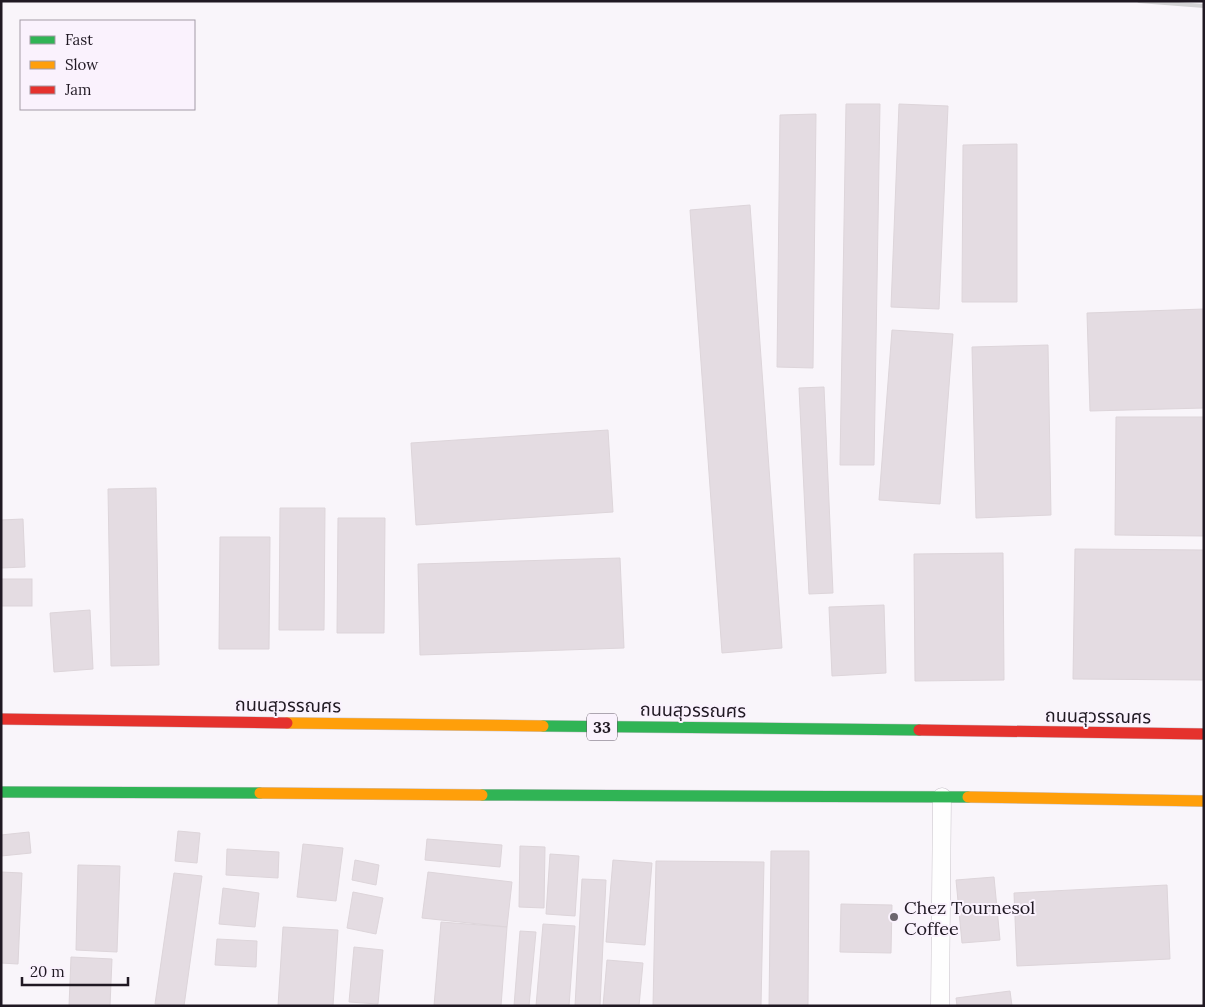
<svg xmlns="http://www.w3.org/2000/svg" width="1205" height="1007" font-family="Lora,'Noto Sans Thai',serif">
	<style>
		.building { fill: #e4dce2; stroke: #ddd5da }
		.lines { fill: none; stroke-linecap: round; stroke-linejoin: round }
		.lane-casing { stroke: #c9c3cb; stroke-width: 19 }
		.fast-casing { stroke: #c9c3cb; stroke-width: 12 }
		.slow-casing { stroke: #c9c3cb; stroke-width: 12 }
		.jam-casing { stroke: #c9c3cb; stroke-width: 12 }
		.lane { stroke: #fefefe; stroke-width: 18 }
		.fast { stroke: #30b455; stroke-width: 11 }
		.slow { stroke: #ff9f0a; stroke-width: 11 }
		.jam { stroke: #e5322d; stroke-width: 11 }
		.rail { stroke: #d4d3d5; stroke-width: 4 }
		.poi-dot { fill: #6c666e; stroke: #faf2fd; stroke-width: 2 }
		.labels { text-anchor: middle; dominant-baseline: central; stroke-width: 4; stroke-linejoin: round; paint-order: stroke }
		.shield { fill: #faf2fd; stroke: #615a64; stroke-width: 1 }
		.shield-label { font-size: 16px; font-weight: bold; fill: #201923 }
		.street-label { font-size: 18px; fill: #201923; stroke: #faf2fd }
		.poi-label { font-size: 18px; fill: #201923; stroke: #faf2fd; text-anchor: start }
	</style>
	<rect width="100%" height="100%" fill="#f9f5fa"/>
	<g class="building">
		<path d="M846 104H880L874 465H840Z"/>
		<path d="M899 104 948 106 939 309 891 307Z"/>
		<path d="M816 114 813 368 777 367 780 115Z"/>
		<path d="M1017 144V302H962L963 145Z"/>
		<path d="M750 205 782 648 722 653 690 210Z"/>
		<path d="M1204 309V408L1090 411 1087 313Z"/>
		<path d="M892 330 953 334 940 504 879 500Z"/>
		<path d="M1048 345 1051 515 976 518 972 347Z"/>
		<path d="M824 387 833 593 809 594 799 388Z"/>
		<path d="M1116 417H1204V536L1115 535Z"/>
		<path d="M608 430 613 512 416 525 411 443Z"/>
		<path d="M156 488 159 665 111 666 108 489Z"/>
		<path d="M280 508H325L324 630H279Z"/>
		<path d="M338 518H385L384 633H337Z"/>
		<path d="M23 519 25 567 1 568V520Z"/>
		<path d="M220 537H270L269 649H219Z"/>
		<path d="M1075 549 1204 550V680L1073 679Z"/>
		<path d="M1003 553 1004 680 915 681 914 554Z"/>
		<path d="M620 558 624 648 420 655 418 564Z"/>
		<rect x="1" y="579" width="31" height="27"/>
		<path d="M884 605 886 673 832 676 829 607Z"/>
		<path d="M90 610 93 669 54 672 50 613Z"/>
		<path d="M178 831 200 833 197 863 175 861Z"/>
		<path d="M29 832 31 853 1 856V835Z"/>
		<path d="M427 839 502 845 500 867 425 860Z"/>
		<path d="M303 844 343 848 336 901 297 897Z"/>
		<path d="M520 846 545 847 544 908 519 907Z"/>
		<path d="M227 849 279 852 278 878 226 875Z"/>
		<path d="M771 851H809L808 1006H769Z"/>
		<path d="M550 854 579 856 575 916 546 914Z"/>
		<path d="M355 860 379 865 376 885 352 880Z"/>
		<path d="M613 860 652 863 645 945 606 942Z"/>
		<path d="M656 861 764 862 761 1006H653Z"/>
		<path d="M78 865 120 866 117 952 76 950Z"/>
		<path d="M1 872 22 873 18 964 1 963Z"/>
		<path d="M428 872 512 882 507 927 422 918Z"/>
		<path d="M174 873 202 876 184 1006 155 1004Z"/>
		<path d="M994 877 1000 940 962 943 956 880Z"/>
		<path d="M582 879 606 880 600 1006H575Z"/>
		<path d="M1167 885 1170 959 1017 966 1014 893Z"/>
		<path d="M223 888 259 893 255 927 219 924Z"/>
		<path d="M353 892 383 898 376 934 347 928Z"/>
		<path d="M841 904 892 905 891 953 840 952Z"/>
		<path d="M441 922 507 927 501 1006H434Z"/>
		<path d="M543 924 575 926 569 1006H536Z"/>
		<path d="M283 927 338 930 333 1006H278Z"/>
		<path d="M520 931 536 932 529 1006H514Z"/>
		<path d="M217 939 257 941 256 967 215 965Z"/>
		<path d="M354 947 383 950 378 1004 349 1002Z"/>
		<path d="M71 957 112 959 110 1006H69Z"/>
		<path d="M607 960 643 963 639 1006H603Z"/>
		<path d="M1010 991 1012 1006H957L956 998Z"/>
	</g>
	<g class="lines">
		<defs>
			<path id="lane" d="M940 1006 942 797"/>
			<g id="fast">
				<path d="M543 726 919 730"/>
				<path d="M1 792 260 793"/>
				<path d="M482 795 968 797"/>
			</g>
			<g id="slow">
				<path d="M287 723 543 726"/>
				<path d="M260 793 482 795"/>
				<path d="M968 797 1204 801"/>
			</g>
			<g id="jam">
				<path d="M1 719 287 723"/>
				<path d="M919 730 1204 734"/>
			</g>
		</defs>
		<use href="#lane" class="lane-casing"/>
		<use href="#fast" class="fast-casing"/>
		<use href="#slow" class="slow-casing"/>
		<use href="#jam" class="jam-casing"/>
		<use href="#lane" class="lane"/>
		<use href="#fast" class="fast"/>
		<use href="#slow" class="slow"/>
		<use href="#jam" class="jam"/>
		<path class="rail" d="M1139 1 1204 6"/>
	</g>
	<circle class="poi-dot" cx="894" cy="917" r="5"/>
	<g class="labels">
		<rect class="shield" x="587" y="713.5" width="30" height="27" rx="4"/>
		<g class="shield-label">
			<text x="602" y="727">33</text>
		</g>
		<g class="street-label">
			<text transform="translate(288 705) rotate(1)">ถนนสุวรรณศร</text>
			<text transform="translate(693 710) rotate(1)">ถนนสุวรรณศร</text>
			<text transform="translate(1098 716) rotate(1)">ถนนสุวรรณศร</text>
		</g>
		<g class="poi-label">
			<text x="904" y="907">Chez Tournesol<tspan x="904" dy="21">Coffee</tspan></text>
		</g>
	</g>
	<rect width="1205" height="1007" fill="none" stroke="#201923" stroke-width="5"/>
	<rect x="20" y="20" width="175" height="90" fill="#faf2fd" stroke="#a39ba6"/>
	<rect x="30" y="36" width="25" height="8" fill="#30b455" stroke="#a39ba6"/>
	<text x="65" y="45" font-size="15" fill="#201923">Fast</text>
	<rect x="30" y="61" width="25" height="8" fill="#ff9f0a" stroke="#a39ba6"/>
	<text x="65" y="70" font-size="15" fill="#201923">Slow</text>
	<rect x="30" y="86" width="25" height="8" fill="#e5322d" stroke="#a39ba6"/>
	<text x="65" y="95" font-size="15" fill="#201923">Jam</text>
	<path d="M22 977v8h106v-8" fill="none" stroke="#201923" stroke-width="2.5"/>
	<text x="30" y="977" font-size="15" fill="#201923" stroke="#faf2fd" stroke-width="4" paint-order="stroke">20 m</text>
</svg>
